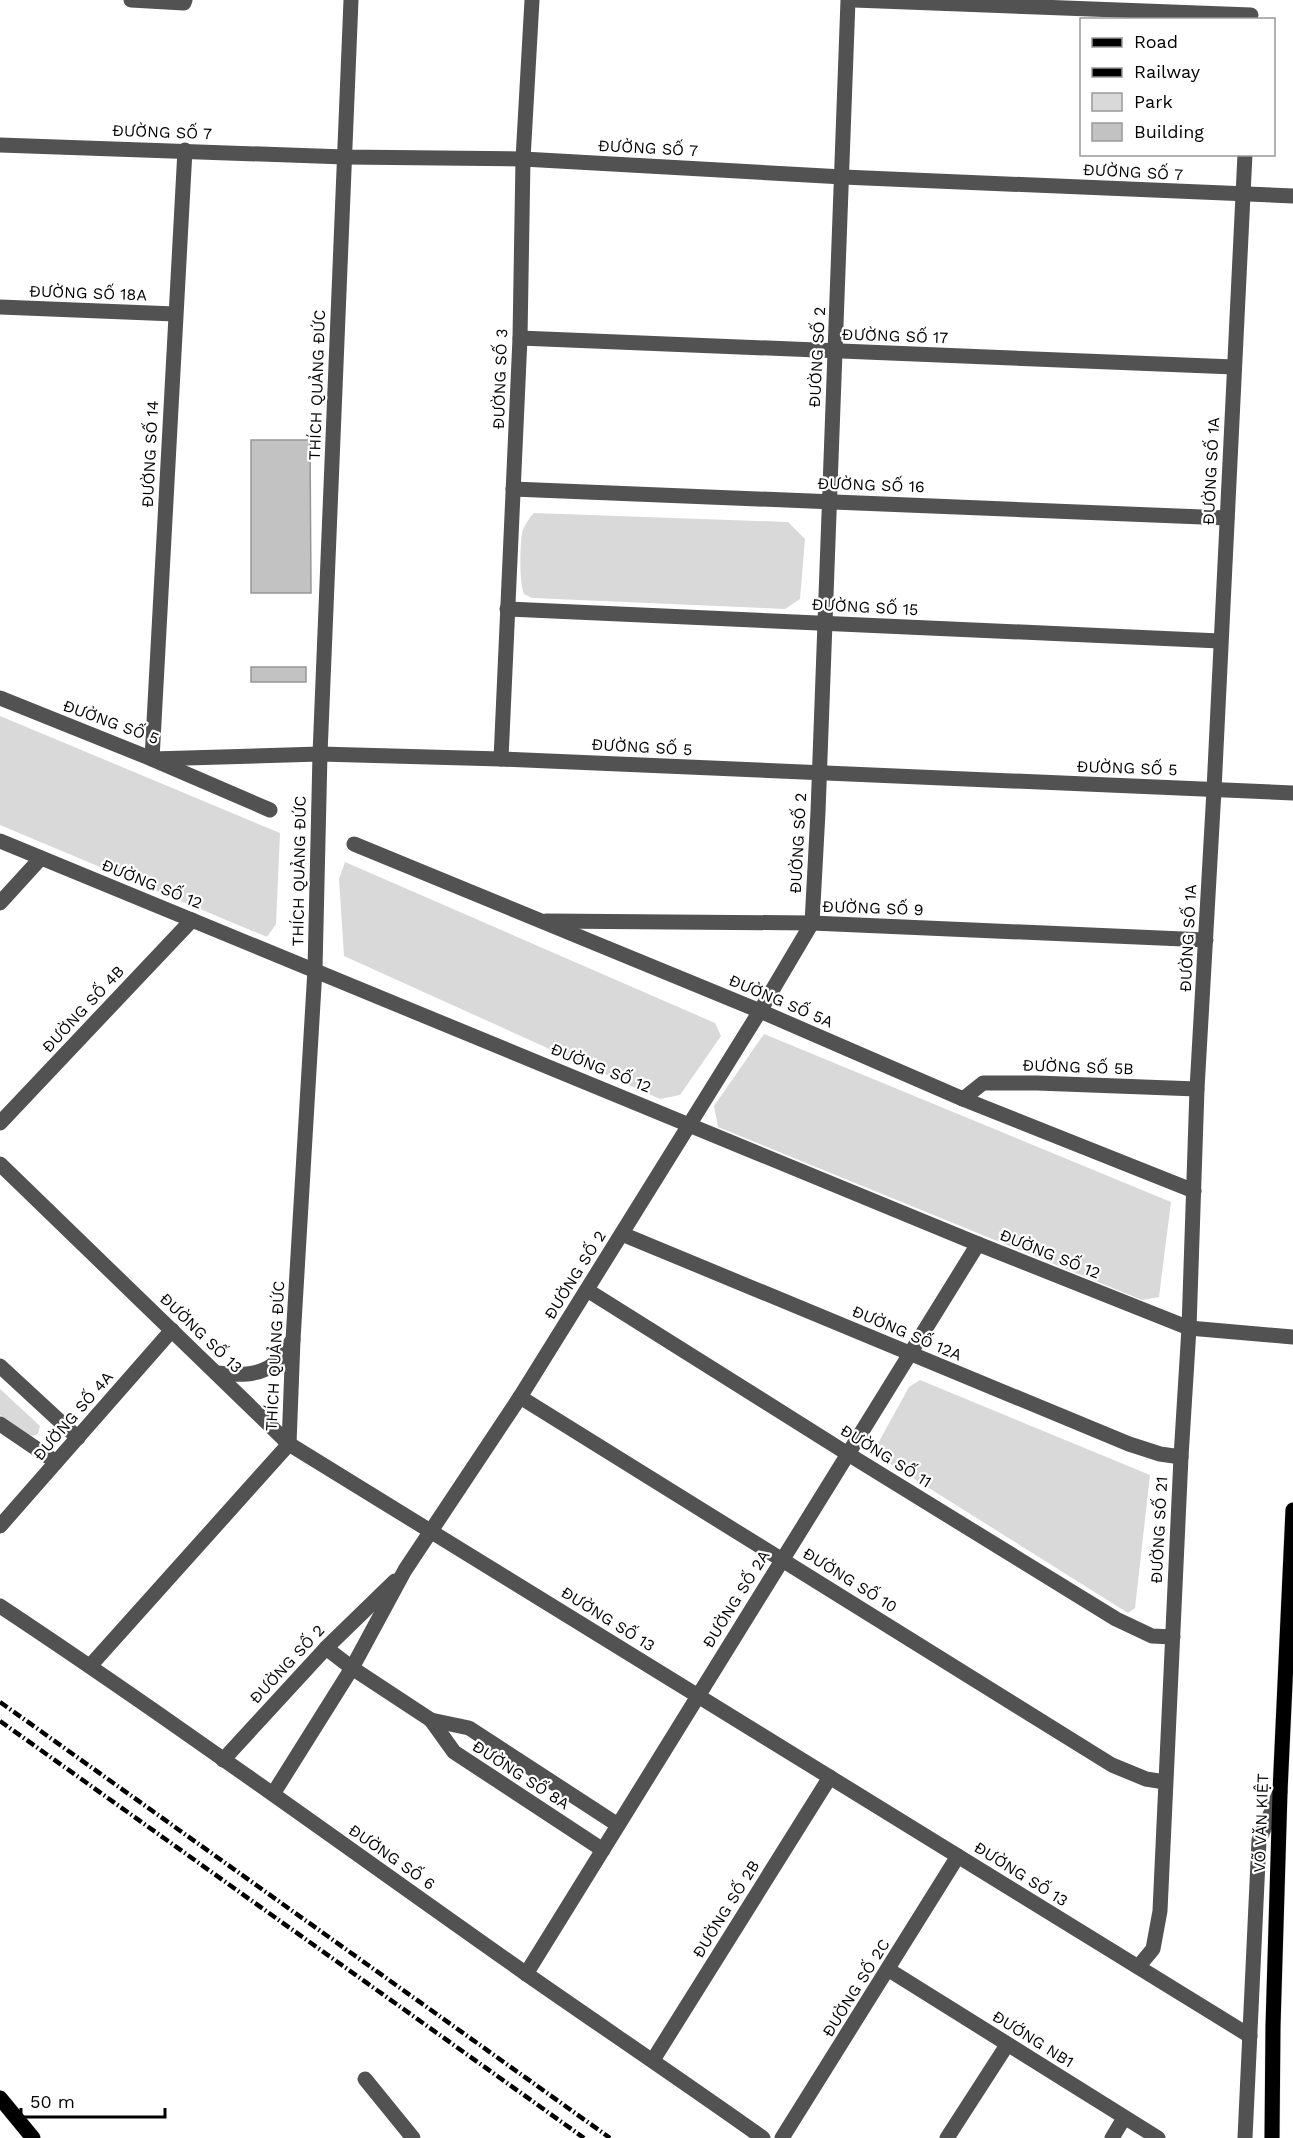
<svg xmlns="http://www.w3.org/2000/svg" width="1293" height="2138" font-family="'Work Sans',sans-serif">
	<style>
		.green { fill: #d9d9d9 }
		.building { fill: #c2c2c2; stroke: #969696; stroke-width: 1.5 }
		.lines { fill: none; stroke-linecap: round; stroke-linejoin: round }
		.major-casing { stroke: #dbdbdb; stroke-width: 16 }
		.minor { stroke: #525252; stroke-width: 15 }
		.major { stroke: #000; stroke-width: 15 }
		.rail { stroke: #000; stroke-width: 4.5; stroke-dasharray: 9 3 1.5 3; stroke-linecap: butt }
		.labels { text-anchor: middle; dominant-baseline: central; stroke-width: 4.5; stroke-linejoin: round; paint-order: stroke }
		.street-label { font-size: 16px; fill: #000; stroke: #fff }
	</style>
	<rect width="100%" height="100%" fill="#fff"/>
	<g class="green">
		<path d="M534 513 788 522 805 539 800 599 785 609 532 598 524 594C519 583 520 546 522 533 524 526 529 518 534 513Z"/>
		<path d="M0 716 280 833 276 924 267 937 0 825Z"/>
		<path d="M345 862 715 1023 721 1036 680 1095 660 1099 344 956 339 879Z"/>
		<path d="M764 1034 1171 1202 1159 1297 1142 1300 718 1127 714 1106Z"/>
		<path d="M920 1380 1150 1475 1135 1608 1128 1613 881 1458 877 1445 909 1387Z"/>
		<path d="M0 1389 40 1426 38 1434 33 1436 22 1432 0 1415Z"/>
	</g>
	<g class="building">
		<path d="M251 440H310L311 593H251Z"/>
		<rect x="251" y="667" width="55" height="15"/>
	</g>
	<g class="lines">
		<defs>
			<g id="major">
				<path d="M0 2098 33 2138"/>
				<path d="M1272 2138 1273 2026 1280 1792 1293 1510"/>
			</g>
		</defs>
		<use href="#major" class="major-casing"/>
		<g class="minor">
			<path d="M131 0 184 3 185 0"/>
			<path d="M854 0 1251 15"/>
			<path d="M0 145 345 157 523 159 843 177 1293 196"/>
			<path d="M0 307 175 314"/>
			<path d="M520 338 1234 367"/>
			<path d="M513 489 1227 518"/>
			<path d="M507 609 1220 641"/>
			<path d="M0 698 152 759 270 810"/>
			<path d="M152 759 320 754 501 759 1293 793"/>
			<path d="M152 759 185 150"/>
			<path d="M501 759 520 338 523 159 532 0"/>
			<path d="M0 841 978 1244 1189 1328 1293 1337"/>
			<path d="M354 844 760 1011 963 1099 1194 1191"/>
			<path d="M0 903 41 858"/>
			<path d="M546 921 812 923 1206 940"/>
			<path d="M963 1099 983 1083H1037L1197 1089"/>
			<path d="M0 1123 192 920"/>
			<path d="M0 1164 289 1444 1250 2036"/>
			<path d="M622 1234 1129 1444 1160 1454 1181 1457"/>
			<path d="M587 1290 848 1454 1116 1619 1152 1636 1173 1637"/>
			<path d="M0 1366 78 1438"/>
			<path d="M217 1373C236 1375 259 1377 275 1363 282 1357 287 1347 293 1340"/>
			<path d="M520 1397 1112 1765 1146 1779 1165 1782"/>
			<path d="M0 1424 56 1462"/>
			<path d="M0 1526 172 1330"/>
			<path d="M0 1606C178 1724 350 1850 525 1973 604 2028 684 2082 763 2138"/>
			<path d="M326 1648 352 1668 431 1720 469 1728 618 1825"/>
			<path d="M90 1666 289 1444 293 1340 315 969 320 754 351 0"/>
			<path d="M431 1720 454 1752 603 1850"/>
			<path d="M223 1760 326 1648 395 1581"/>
			<path d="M273 1794 352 1668 405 1570 520 1397 760 1011 812 923 818 812 848 0"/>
			<path d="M1138 1967 1153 1949 1160 1911 1181 1457 1189 1328 1197 1089 1214 790 1245 154"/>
			<path d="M889 1970 1158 2138"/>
			<path d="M526 1974 978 1244"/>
			<path d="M653 2060 830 1777"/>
			<path d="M365 2079 413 2138"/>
			<path d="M782 2138 958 1856"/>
			<path d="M947 2138 1007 2045"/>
			<path d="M1112 2138 1124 2118"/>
			<path d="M1245 2138 1259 1840 1280 1792"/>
		</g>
		<use href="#major" class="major"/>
		<g class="rail">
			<path d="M0 1702 610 2138"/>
			<path d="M0 1721 584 2138"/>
		</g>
	</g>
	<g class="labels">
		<g class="street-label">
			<text transform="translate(162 132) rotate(2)">ĐƯỜNG SỐ 7</text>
			<text transform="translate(648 148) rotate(3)">ĐƯỜNG SỐ 7</text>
			<text transform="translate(1133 172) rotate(3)">ĐƯỜNG SỐ 7</text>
			<text transform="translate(88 293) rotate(2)">ĐƯỜNG SỐ 18A</text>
			<text transform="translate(895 336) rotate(2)">ĐƯỜNG SỐ 17</text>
			<text transform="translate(817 357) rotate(-87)">ĐƯỜNG SỐ 2</text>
			<text transform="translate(500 379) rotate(-88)">ĐƯỜNG SỐ 3</text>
			<text transform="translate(317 385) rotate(-88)">THÍCH QUẢNG ĐỨC</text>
			<text transform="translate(150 454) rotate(-87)">ĐƯỜNG SỐ 14</text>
			<text transform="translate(1211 471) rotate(-87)">ĐƯỜNG SỐ 1A</text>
			<text transform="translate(871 485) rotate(2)">ĐƯỜNG SỐ 16</text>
			<text transform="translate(865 607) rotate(3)">ĐƯỜNG SỐ 15</text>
			<text transform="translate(111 722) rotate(20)">ĐƯỜNG SỐ 5</text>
			<text transform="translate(642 747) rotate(3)">ĐƯỜNG SỐ 5</text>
			<text transform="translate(1127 768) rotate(2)">ĐƯỜNG SỐ 5</text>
			<text transform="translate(798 843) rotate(-87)">ĐƯỜNG SỐ 2</text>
			<text transform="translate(299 871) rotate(-89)">THÍCH QUẢNG ĐỨC</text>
			<text transform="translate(152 884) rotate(22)">ĐƯỜNG SỐ 12</text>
			<text transform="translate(873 908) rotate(2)">ĐƯỜNG SỐ 9</text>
			<text transform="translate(1188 938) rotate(-87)">ĐƯỜNG SỐ 1A</text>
			<text transform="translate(781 1001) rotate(23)">ĐƯỜNG SỐ 5A</text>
			<text transform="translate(83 1009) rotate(-47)">ĐƯỜNG SỐ 4B</text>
			<text transform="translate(1078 1067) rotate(2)">ĐƯỜNG SỐ 5B</text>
			<text transform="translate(601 1068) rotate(22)">ĐƯỜNG SỐ 12</text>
			<text transform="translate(1050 1254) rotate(22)">ĐƯỜNG SỐ 12</text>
			<text transform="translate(575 1275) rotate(-58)">ĐƯỜNG SỐ 2</text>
			<text transform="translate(201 1333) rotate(44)">ĐƯỜNG SỐ 13</text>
			<text transform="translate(907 1333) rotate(23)">ĐƯỜNG SỐ 12A</text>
			<text transform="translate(275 1356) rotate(-87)">THÍCH QUẢNG ĐỨC</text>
			<text transform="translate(73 1416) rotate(-49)">ĐƯỜNG SỐ 4A</text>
			<text transform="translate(886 1456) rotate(32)">ĐƯỜNG SỐ 11</text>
			<text transform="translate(1159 1530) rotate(-87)">ĐƯỜNG SỐ 21</text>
			<text transform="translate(850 1580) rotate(32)">ĐƯỜNG SỐ 10</text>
			<text transform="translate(736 1599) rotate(-58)">ĐƯỜNG SỐ 2A</text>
			<text transform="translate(608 1619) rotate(32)">ĐƯỜNG SỐ 13</text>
			<text transform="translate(287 1664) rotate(-47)">ĐƯỜNG SỐ 2</text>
			<text transform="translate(521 1775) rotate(33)">ĐƯỜNG SỐ 8A</text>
			<text transform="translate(1261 1823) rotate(-88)">VÕ VĂN KIỆT</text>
			<text transform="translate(392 1857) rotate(35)">ĐƯỜNG SỐ 6</text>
			<text transform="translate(1021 1874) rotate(32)">ĐƯỜNG SỐ 13</text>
			<text transform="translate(726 1909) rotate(-58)">ĐƯỜNG SỐ 2B</text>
			<text transform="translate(856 1988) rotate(-58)">ĐƯỜNG SỐ 2C</text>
			<text transform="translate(1033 2039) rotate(32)">ĐƯỚNG NB1</text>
		</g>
	</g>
	<rect x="1080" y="18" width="195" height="138" fill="#ffffff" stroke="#999999" stroke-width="1.5"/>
	<rect x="1092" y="38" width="30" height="9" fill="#000000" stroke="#999999" stroke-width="1.5"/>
	<text x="1134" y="48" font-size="18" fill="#000000">Road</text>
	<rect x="1092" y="68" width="30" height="9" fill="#000000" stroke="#999999" stroke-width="1.5"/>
	<text x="1134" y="78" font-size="18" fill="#000000">Railway</text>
	<rect x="1092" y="93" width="30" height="18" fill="#d9d9d9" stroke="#999999" stroke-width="1.5"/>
	<text x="1134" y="108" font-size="18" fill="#000000">Park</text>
	<rect x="1092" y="123" width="30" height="18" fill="#c2c2c2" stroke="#999999" stroke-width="1.5"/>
	<text x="1134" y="138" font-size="18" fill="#000000">Building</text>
	<path d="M21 2108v9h144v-9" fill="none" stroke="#000000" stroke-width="3"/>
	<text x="30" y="2108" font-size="18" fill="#000000" stroke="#ffffff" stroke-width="4.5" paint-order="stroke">50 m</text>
</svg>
